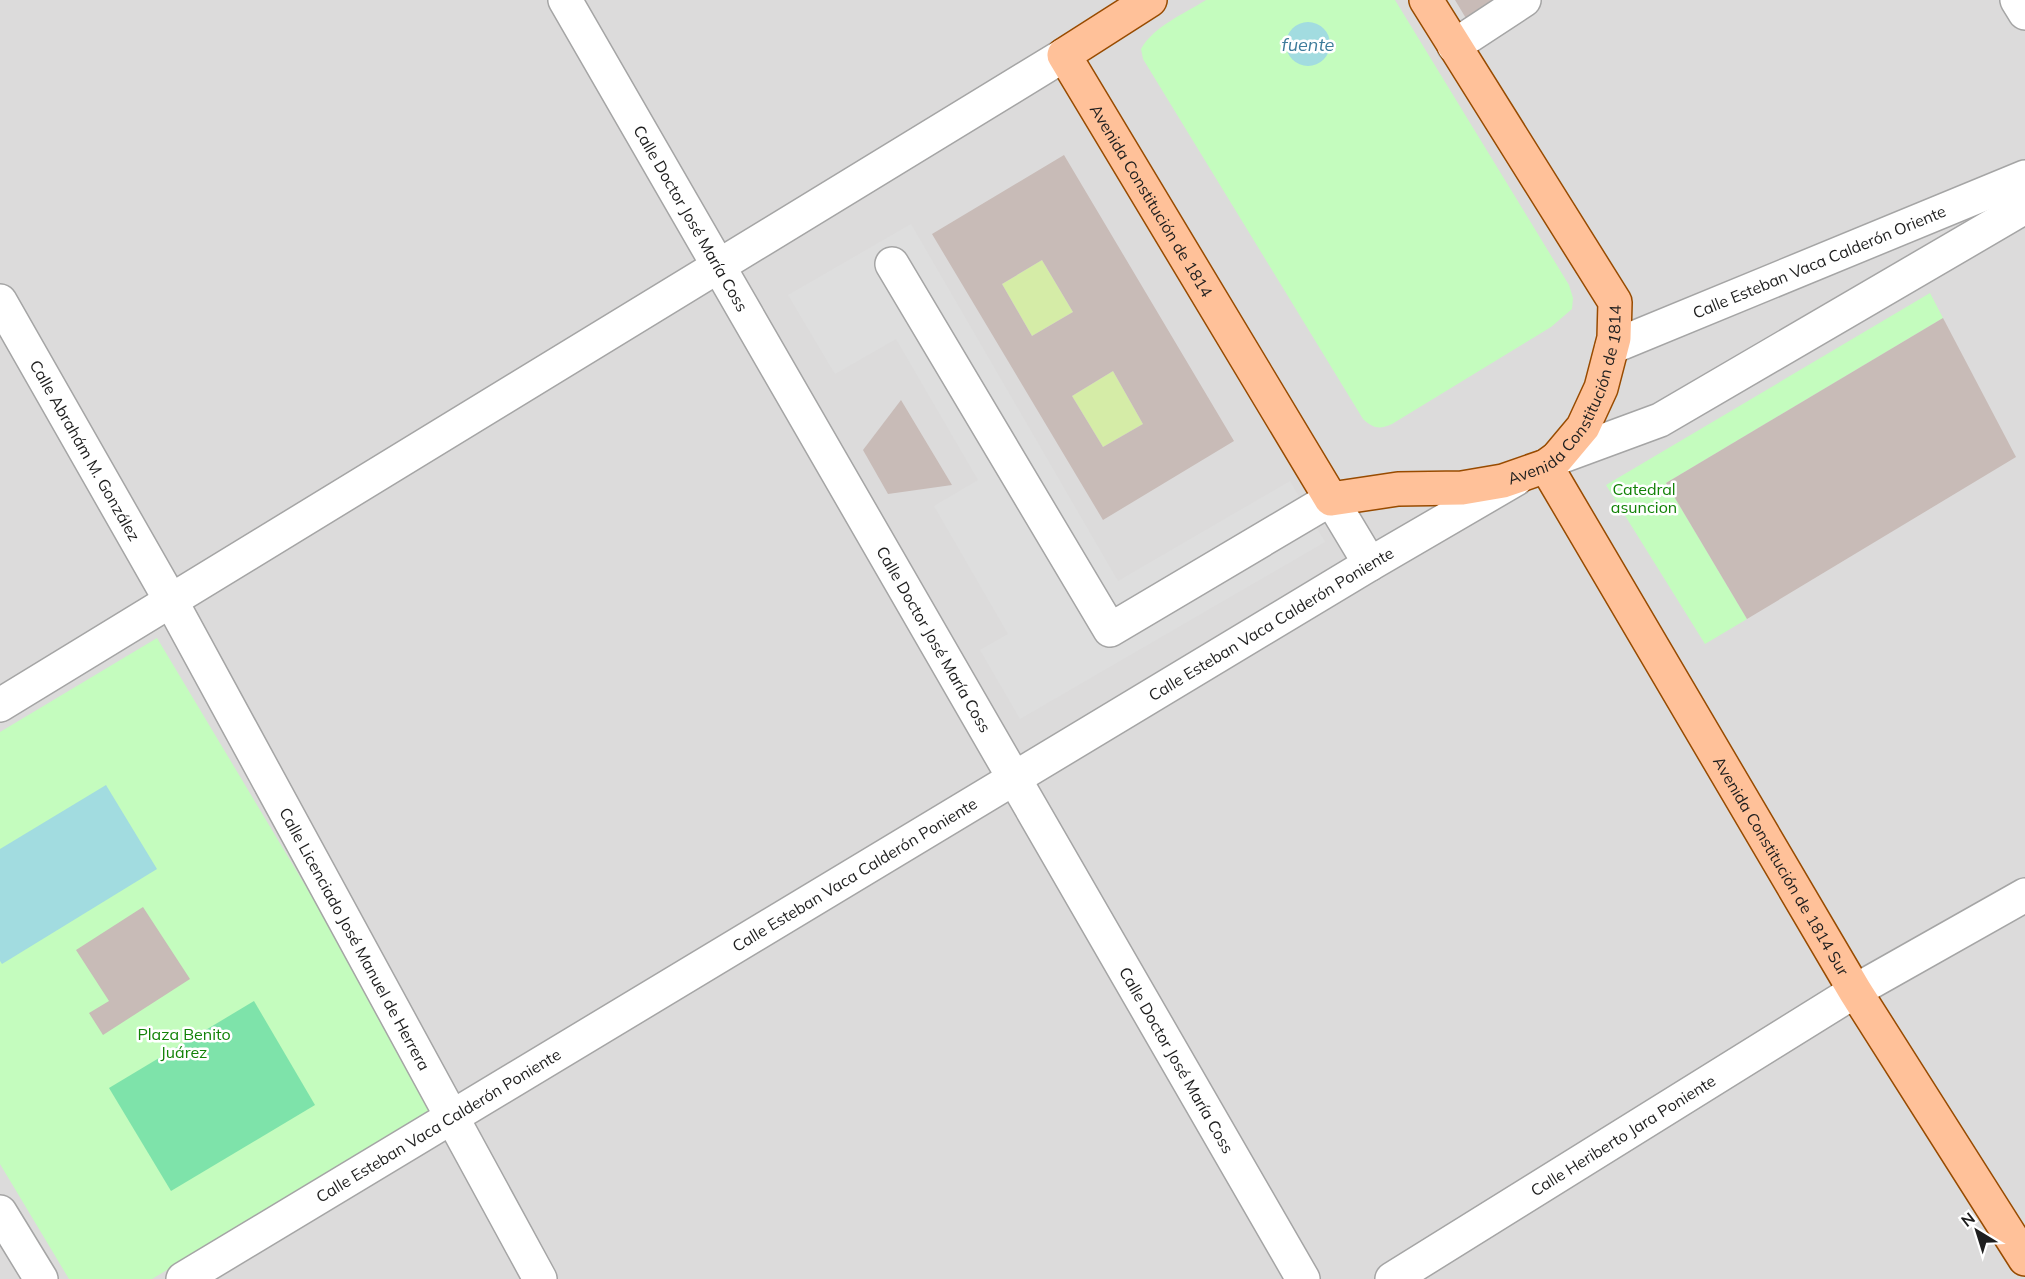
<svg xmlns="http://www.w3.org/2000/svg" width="2025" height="1279" font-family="Mulish,sans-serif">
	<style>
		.residential { fill: #dcdbdb }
		.grass { fill: #d5eca7 }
		.park { fill: #c4fcbe }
		.pitch { fill: #7ee3aa }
		.parking { fill: #dedede }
		.water { fill: #a2dce0 }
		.building { fill: #c8bbb7; fill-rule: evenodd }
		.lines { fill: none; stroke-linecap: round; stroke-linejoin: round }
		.minor-casing { stroke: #a5a5a5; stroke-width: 36 }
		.major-casing { stroke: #984b00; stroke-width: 36 }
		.minor { stroke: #fff; stroke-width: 33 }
		.major { stroke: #ffc199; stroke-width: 33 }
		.labels { text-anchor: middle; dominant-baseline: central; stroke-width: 5; stroke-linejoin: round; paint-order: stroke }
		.street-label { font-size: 16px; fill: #1e1e1e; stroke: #fff }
		.park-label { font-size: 16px; fill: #118206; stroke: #fff }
		.water-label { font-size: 18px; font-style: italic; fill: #3e7c9b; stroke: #fff }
	</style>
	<rect width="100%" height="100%" fill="#f0eae4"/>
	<rect class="residential" x="0" y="0" width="2025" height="1279"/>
	<g class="grass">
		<path d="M1042 260 1073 312 1032 336 1002 284Z"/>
		<path d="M1113 371 1143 424 1103 447 1072 396Z"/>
	</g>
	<g class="park">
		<path d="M1206 0H1395L1569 285 1573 298 1572 309 1551 327 1392 424C1379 430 1373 428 1363 419L1143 59 1141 49C1154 26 1184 14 1206 0Z"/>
		<path d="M1930 293 1943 318 1666 483 1747 619 1705 644 1606 485Z"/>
		<path d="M157 638 438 1107 152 1279H69L0 1164V732Z"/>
	</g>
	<path class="pitch" d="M254 1001 315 1105 171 1191 109 1088Z"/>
	<path class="parking" d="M911 224 1118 581 1290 481 1325 542 1020 719 980 650 1008 634 934 506 978 480 896 339 835 374 788 295Z"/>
	<g class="water">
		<circle cx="1308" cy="44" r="22"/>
		<path d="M106 785 157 869 2 964 0 961V849Z"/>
	</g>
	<g class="building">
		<path d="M1455 0H1501L1467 20Z"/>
		<path d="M1064 155 1234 441 1103 520 932 234ZM1042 260 1073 312 1032 336 1002 284ZM1113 371 1143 424 1103 447 1072 396Z"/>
		<path d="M1943 318 2016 457 1747 619 1666 483Z"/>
		<path d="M901 400 952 485 888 494 863 450Z"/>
		<path d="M143 907 190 979 103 1035 89 1013 109 1001 76 950Z"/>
	</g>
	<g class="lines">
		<defs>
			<g id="minor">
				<path id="s1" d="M565 0 1303 1279"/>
				<path d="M2017 0 2025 13"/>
				<path d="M1454 46 1524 0"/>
				<path d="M892 264 1110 630 1331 499 1370 564"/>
				<path id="s2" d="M0 301 171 601 540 1279"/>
				<path id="s3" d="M1612 347 2025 177"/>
				<path d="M1557 458 1660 420 2025 207"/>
				<path d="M0 705 1064 55"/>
				<path d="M0 1212 41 1279"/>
				<path id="s4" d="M183 1279 1370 564 1516 479"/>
				<path id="s5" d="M1392 1279 1855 991 2025 895"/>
			</g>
			<g id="major">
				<path id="s6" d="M1150 0 1064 55 1331 499 1398 489 1462 488 1503 481 1546 466 1557 458 1583 427 1601 388 1614 338 1615 302 1426 0"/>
				<path id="s7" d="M1546 466 1855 991 2025 1259"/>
			</g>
		</defs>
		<use href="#minor" class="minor-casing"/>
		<use href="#major" class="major-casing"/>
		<use href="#minor" class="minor"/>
		<use href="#major" class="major"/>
	</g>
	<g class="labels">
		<g class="street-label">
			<text stroke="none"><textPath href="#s6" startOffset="272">Avenida Constitución de 1814</textPath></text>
			<text stroke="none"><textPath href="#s1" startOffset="252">Calle Doctor José María Coss</textPath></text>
			<text stroke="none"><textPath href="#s3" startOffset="224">Calle Esteban Vaca Calderón Oriente</textPath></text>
			<text stroke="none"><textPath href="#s6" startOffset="910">Avenida Constitución de 1814</textPath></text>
			<text stroke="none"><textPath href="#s2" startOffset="172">Calle Abrahám M. González</textPath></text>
			<text stroke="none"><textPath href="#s4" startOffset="1270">Calle Esteban Vaca Calderón Poniente</textPath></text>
			<text stroke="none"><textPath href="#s1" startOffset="738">Calle Doctor José María Coss</textPath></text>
			<text stroke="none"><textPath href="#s7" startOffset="464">Avenida Constitución de 1814 Sur</textPath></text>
			<text stroke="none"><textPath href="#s4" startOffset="784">Calle Esteban Vaca Calderón Poniente</textPath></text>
			<text stroke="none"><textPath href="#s2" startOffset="730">Calle Licenciado José Manuel de Herrera</textPath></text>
			<text stroke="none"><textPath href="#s1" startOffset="1224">Calle Doctor José María Coss</textPath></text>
			<text stroke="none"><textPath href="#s4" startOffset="298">Calle Esteban Vaca Calderón Poniente</textPath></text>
			<text stroke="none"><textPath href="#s5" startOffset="272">Calle Heriberto Jara Poniente</textPath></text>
		</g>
		<g class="park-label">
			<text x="1644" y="489">Catedral<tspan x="1644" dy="18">asuncion</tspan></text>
			<text x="184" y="1034">Plaza Benito<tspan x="184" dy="18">Juárez</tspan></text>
		</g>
		<g class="water-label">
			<text x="1308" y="44">fuente</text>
		</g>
	</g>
	<g transform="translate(1977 1231) rotate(322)" stroke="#ffffff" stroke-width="4.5" paint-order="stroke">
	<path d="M0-4.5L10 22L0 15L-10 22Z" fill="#1e1e1e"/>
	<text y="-9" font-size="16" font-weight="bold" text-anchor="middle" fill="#1e1e1e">N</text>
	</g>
</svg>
